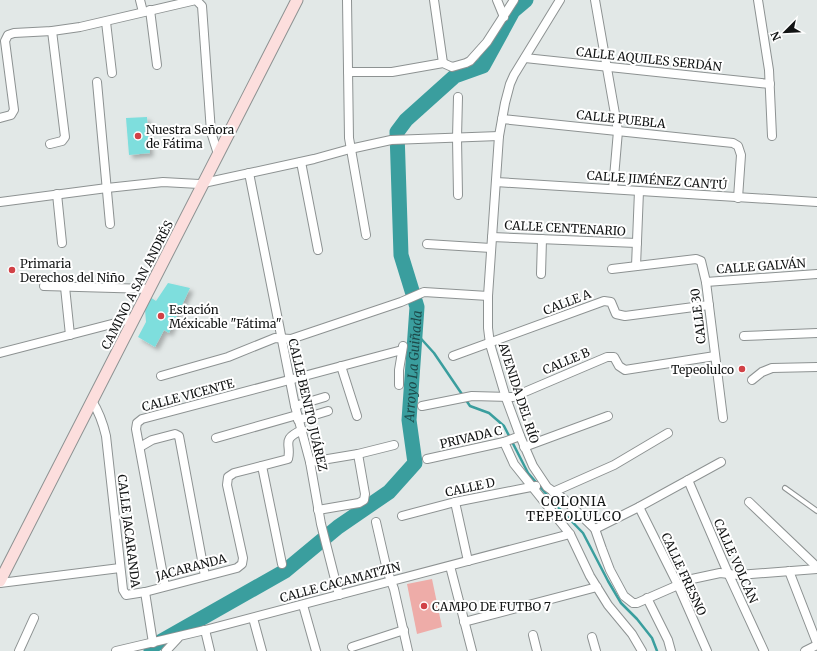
<svg xmlns="http://www.w3.org/2000/svg" width="817" height="651" font-family="Merriweather,serif">
	<style>
		.green { fill: #eeaca8 }
		.lines { fill: none; stroke-linecap: round; stroke-linejoin: round }
		.stream { stroke: #3a9e9e; stroke-width: 2.5 }
		.river { stroke: #3a9e9e; stroke-width: 15 }
		.building { fill: #7ededd; filter: url(#shadow) }
		.lane-casing { stroke: #8d9292; stroke-width: 6 }
		.street-casing { stroke: #8d9292; stroke-width: 10 }
		.secondary-casing { stroke: #8d9292; stroke-width: 13 }
		.lane { stroke: #fff; stroke-width: 4 }
		.street { stroke: #fff; stroke-width: 8 }
		.secondary { stroke: #fcdedd; stroke-width: 11 }
		.poi-dot { fill: #d14146; stroke: #fff; stroke-width: 1.5 }
		.labels { text-anchor: middle; dominant-baseline: central; stroke-width: 4; stroke-linejoin: round; paint-order: stroke }
		.street-label { font-size: 12px; fill: #121414; stroke: #fff }
		.poi-label { font-size: 12px; fill: #121414; stroke: #fff; text-anchor: start }
		.water-label { font-size: 13px; font-style: italic; fill: #1d4a4a; stroke: #fff }
		.neighbourhood-label { font-size: 13px; letter-spacing: 1px; fill: #121414; stroke: #fff }
	</style>
	<defs>
		<filter id="shadow"><feDropShadow dx="3.5" dy="3.5" stdDeviation="2" flood-color="#0004"/></filter>
	</defs>
	<rect width="100%" height="100%" fill="#e2e8e7"/>
	<path class="green" d="M432 579 442 627 417 634 407 584Z"/>
	<g class="lines">
		<path class="stream" d="M415 332 434 353 470 406 489 413 504 426 528 473 555 504 583 533 608 581 621 603 637 619 652 638 657 651"/>
		<path class="river" id="s1" d="M151 651V647L285 571 338 527 389 492 415 463 409 420 417 307 401 255 397 132 406 120 455 76 483 66 513 11 526 0"/>
	</g>
	<g class="building">
		<path d="M147 117 150 153 129 155 126 118Z"/>
		<path d="M168 283 190 288 169 333 164 330 155 347 138 337 146 322 145 309 150 297 156 301Z"/>
	</g>
	<g class="lines">
		<defs>
			<path id="lane" d="M785 488 817 511"/>
			<g id="street">
				<path d="M140 0 143 12"/>
				<path d="M347 0 349 138 366 235"/>
				<path d="M434 0 443 63"/>
				<path d="M497 0 504 17"/>
				<path d="M560 0 514 75 510 84 505 103 499 136 488 296V328L490 344 506 398 520 436 533 466 547 487 564 499 595 529 602 549 610 570 624 596 633 603H637L692 579 720 573 738 575 817 569"/>
				<path d="M595 0 618 131 613 189"/>
				<path d="M758 0 769 70 772 136"/>
				<path d="M150 10 157 65"/>
				<path d="M106 22 112 73"/>
				<path d="M525 58 770 84"/>
				<path d="M348 72H392L443 63 452 67 466 63 470 61 487 42 514 0"/>
				<path d="M97 82 110 224"/>
				<path d="M0 118 11 115 14 110 5 41 8 35 14 33 52 31 80 27 196 0 202 6 211 132 218 154"/>
				<path d="M502 119 733 143 738 146 741 155 738 198"/>
				<path d="M50 144 62 141 65 137 52 31"/>
				<path d="M301 162 318 250"/>
				<path d="M249 173 295 406 310 462 321 524 339 595"/>
				<path d="M496 182 817 202"/>
				<path d="M57 194 62 243"/>
				<path d="M458 195 457 138 458 97"/>
				<path d="M0 202 107 188 163 182 199 184 314 159 350 149 391 140 499 136"/>
				<path d="M492 237 637 243"/>
				<path d="M427 244 491 248"/>
				<path d="M636 266 639 191"/>
				<path d="M612 269 696 259 701 261 706 282 723 418"/>
				<path d="M541 274 542 239"/>
				<path d="M706 282 817 274"/>
				<path d="M44 286 149 289"/>
				<path d="M65 287 70 335"/>
				<path d="M744 336 817 333"/>
				<path d="M0 353 135 318"/>
				<path d="M453 356 604 301 611 302 616 314 625 316 709 305"/>
				<path d="M341 366 357 416"/>
				<path d="M161 376 228 357 275 338 291 339 401 302 424 292 488 296"/>
				<path d="M752 380 762 372 772 368 817 367"/>
				<path d="M399 385V370L403 346"/>
				<path d="M92 401C99 412 103 423 106 436L123 590 126 595 145 592 237 568 242 564 243 558 227 485 228 477 234 473 288 459C292 444 280 440 302 430"/>
				<path d="M295 406 325 397"/>
				<path d="M422 406 472 396 513 397 607 357H614L619 366 625 370 715 356"/>
				<path d="M298 420 328 411"/>
				<path d="M216 438 297 415"/>
				<path d="M504 442 514 464 570 534 590 576 608 605 632 634 642 651"/>
				<path d="M140 447 152 440 175 434 179 436 205 576"/>
				<path d="M524 447 608 416"/>
				<path d="M427 459 504 442 520 436"/>
				<path d="M310 462 358 454 394 445"/>
				<path d="M262 466 282 564"/>
				<path d="M688 480 728 573 764 651"/>
				<path d="M553 492 614 465 668 433"/>
				<path d="M455 502 468 561"/>
				<path d="M749 502 817 567"/>
				<path d="M639 507 678 585 707 651"/>
				<path d="M318 510 359 503 364 500 365 494 358 454"/>
				<path d="M402 516 455 502 536 486"/>
				<path d="M376 522 387 570 394 589 408 651"/>
				<path d="M595 529 639 507 721 462"/>
				<path d="M450 566 472 651"/>
				<path d="M789 571 817 643"/>
				<path d="M0 583 120 568"/>
				<path d="M165 586 136 429 137 423 142 419 402 350"/>
				<path d="M145 592 153 643"/>
				<path d="M647 598 668 640 671 651"/>
				<path d="M303 605 316 651"/>
				<path d="M253 618 262 651"/>
				<path d="M464 622 597 587"/>
				<path d="M205 630 210 651"/>
				<path d="M533 635 537 651"/>
				<path d="M592 637 596 651"/>
				<path d="M352 647 404 630"/>
				<path d="M19 651 34 618"/>
				<path d="M116 651 205 630 570 534"/>
				<path d="M166 651 178 638"/>
				<path d="M805 651 817 645"/>
			</g>
			<path id="secondary" d="M0 581 297 0"/>
		</defs>
		<use href="#lane" class="lane-casing"/>
		<use href="#street" class="street-casing"/>
		<use href="#secondary" class="secondary-casing"/>
		<use href="#lane" class="lane"/>
		<use href="#street" class="street"/>
		<use href="#secondary" class="secondary"/>
	</g>
	<g class="poi-dot">
		<circle cx="138" cy="136" r="4"/>
		<circle cx="12" cy="270" r="4"/>
		<circle cx="161" cy="316" r="4"/>
		<circle cx="742" cy="369" r="4"/>
		<circle cx="424" cy="606" r="4"/>
	</g>
	<g class="labels">
		<g class="street-label">
			<text transform="translate(649 59) rotate(6)">CALLE AQUILES SERDÁN</text>
			<text transform="translate(621 119) rotate(6)">CALLE PUEBLA</text>
			<text transform="translate(657 180) rotate(4)">CALLE JIMÉNEZ CANTÚ</text>
			<text transform="translate(565 228) rotate(3)">CALLE CENTENARIO</text>
			<text transform="translate(761 266) rotate(-4)">CALLE GALVÁN</text>
			<text transform="translate(137 285) rotate(-63)">CAMINO A SAN ANDRÉS</text>
			<text transform="translate(567 302) rotate(-21)">CALLE A</text>
			<text transform="translate(698 316) rotate(-97)">CALLE 30</text>
			<text transform="translate(566 361) rotate(-23)">CALLE B</text>
			<text transform="translate(519 393) rotate(72)">AVENIDA DEL RÍO</text>
			<text transform="translate(188 395) rotate(-15)">CALLE VICENTE</text>
			<text transform="translate(308 405) rotate(77)">CALLE BENITO JUÁREZ</text>
			<text transform="translate(471 437) rotate(-13)">PRIVADA C</text>
			<text transform="translate(470 487) rotate(-12)">CALLE D</text>
			<text transform="translate(129 531) rotate(83)">CALLE JACARANDA</text>
			<text transform="translate(736 561) rotate(66)">CALLE VOLCÁN</text>
			<text transform="translate(191 567) rotate(-15)">JACARANDA</text>
			<text transform="translate(684 574) rotate(65)">CALLE FRESNO</text>
			<text transform="translate(340 582) rotate(-15)">CALLE CACAMATZIN</text>
		</g>
		<g class="poi-label">
			<text x="146" y="129">Nuestra Señora<tspan x="146" dy="14">de Fátima</tspan></text>
			<text x="20" y="263">Primaria<tspan x="20" dy="14">Derechos del Niño</tspan></text>
			<text x="169" y="309">Estación<tspan x="169" dy="14">Méxicable "Fátima"</tspan></text>
			<text x="734" y="369" text-anchor="end">Tepeolulco</text>
			<text x="432" y="606">CAMPO DE FUTBO 7</text>
		</g>
		<g class="water-label">
			<text stroke="none"><textPath href="#s1" startOffset="425">Arroyo La Guiñada</textPath></text>
		</g>
		<g class="neighbourhood-label">
			<text x="574" y="501">COLONIA<tspan x="574" dy="15">TEPEOLULCO</tspan></text>
		</g>
	</g>
	<g transform="translate(785 32) rotate(246)" stroke="#ffffff" stroke-width="3" paint-order="stroke">
	<path d="M0-3L7 15L0 10L-7 15Z" fill="#121414"/>
	<text y="-6" font-size="11" font-weight="bold" text-anchor="middle" fill="#121414">N</text>
	</g>
</svg>
